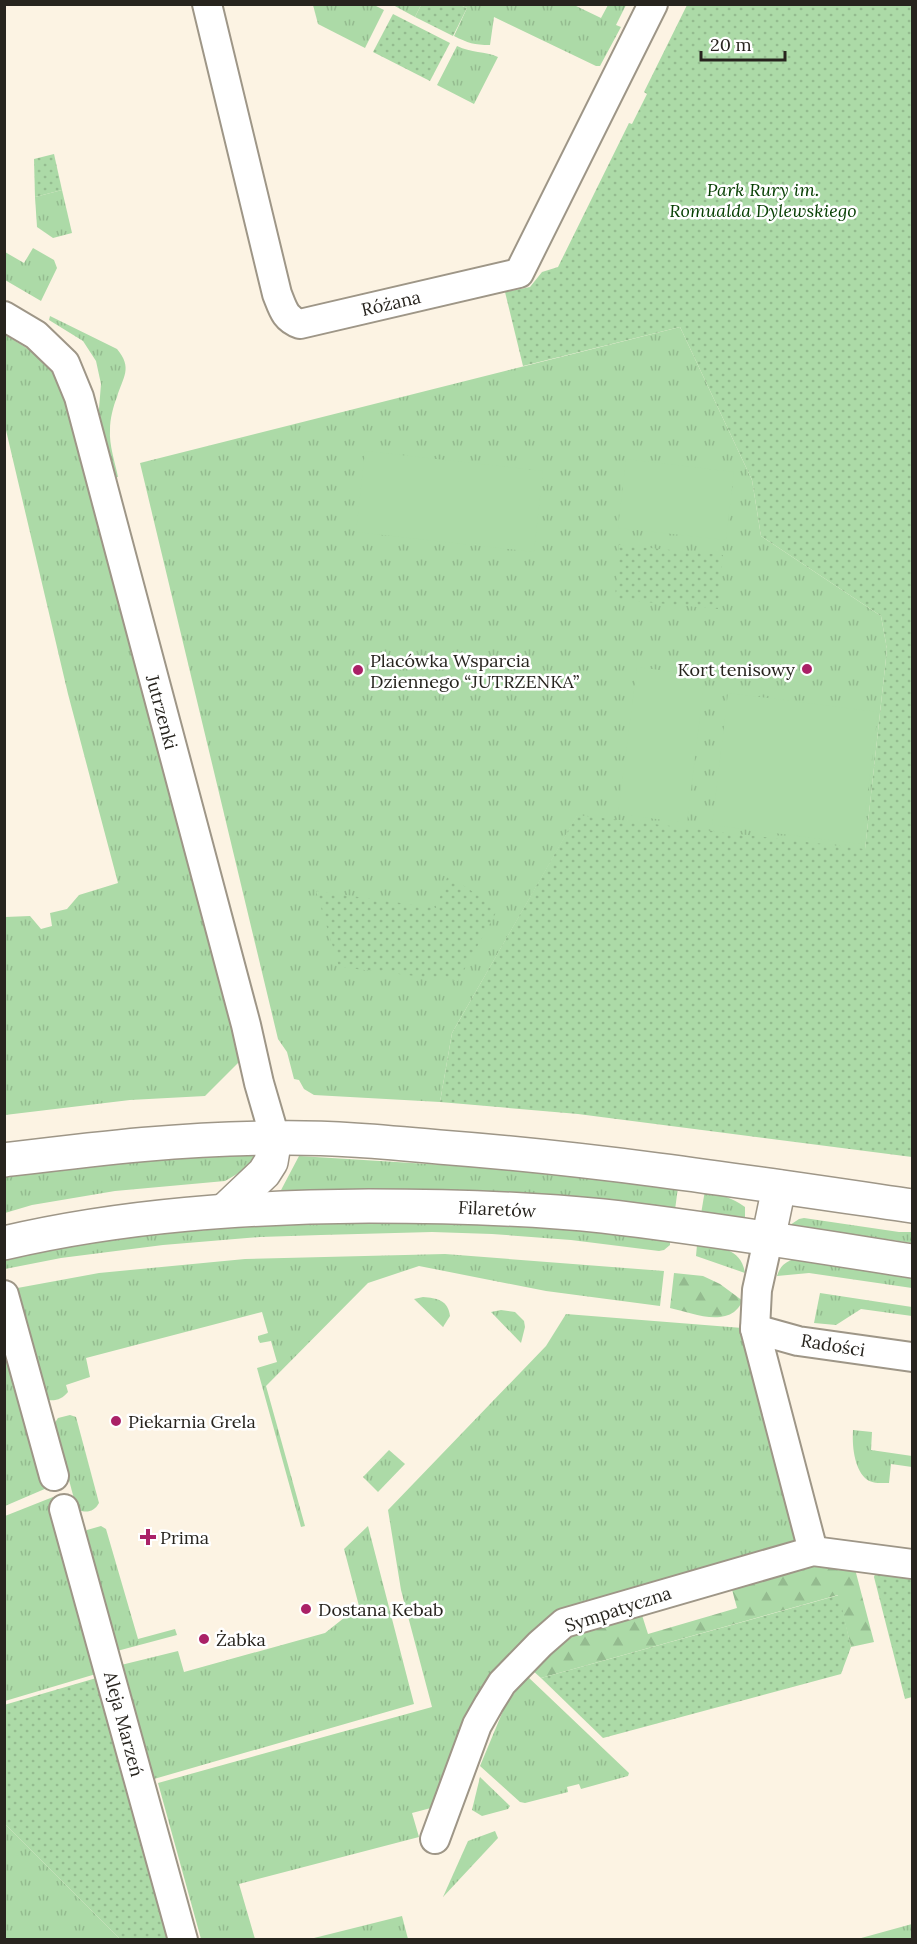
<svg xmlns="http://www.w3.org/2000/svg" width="917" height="1944" font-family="Lora,serif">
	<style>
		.grass { fill: url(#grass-tufts) }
		.forest { fill: url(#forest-firs) }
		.park { fill: url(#park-dots) }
		.pitch { fill: #acdaa7 }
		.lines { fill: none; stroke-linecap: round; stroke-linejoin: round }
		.street-casing { stroke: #9e9687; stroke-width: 32 }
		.secondary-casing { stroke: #9e9687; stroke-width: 36 }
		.street { stroke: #fff; stroke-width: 28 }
		.secondary { stroke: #fff; stroke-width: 33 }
		.poi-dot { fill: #aa2167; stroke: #fff; stroke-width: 2 }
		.labels { text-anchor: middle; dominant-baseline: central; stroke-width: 5; stroke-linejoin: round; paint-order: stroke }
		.park-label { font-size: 18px; font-style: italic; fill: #084004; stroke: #fff }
		.street-label { font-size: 18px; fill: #27241e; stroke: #fff }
		.poi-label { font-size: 18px; fill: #27241e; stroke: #fff; text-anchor: start }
	</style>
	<defs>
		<pattern id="grass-tufts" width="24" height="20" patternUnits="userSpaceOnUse" patternTransform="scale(1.5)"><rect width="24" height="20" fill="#acdaa7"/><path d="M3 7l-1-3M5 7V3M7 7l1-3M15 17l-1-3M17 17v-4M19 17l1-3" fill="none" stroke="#94bb8f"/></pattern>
		<pattern id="forest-firs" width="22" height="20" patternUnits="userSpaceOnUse" patternTransform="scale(1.5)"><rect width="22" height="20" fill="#acdaa7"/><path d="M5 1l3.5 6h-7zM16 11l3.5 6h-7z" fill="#94bb8f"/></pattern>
		<pattern id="park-dots" width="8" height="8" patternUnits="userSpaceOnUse" patternTransform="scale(1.5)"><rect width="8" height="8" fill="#acdaa7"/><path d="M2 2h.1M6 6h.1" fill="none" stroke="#94bb8f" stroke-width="1.8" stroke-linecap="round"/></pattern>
	</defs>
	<rect width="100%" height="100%" fill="#fcf3e3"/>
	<g class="grass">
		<path d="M313 5H374L384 10 365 48 318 24Z"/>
		<path d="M393 5H421L415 17Z"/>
		<path d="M460 5H574L601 18 608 5H626L616 25 621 27 600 66H596L494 17 490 45C474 45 468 43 454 36L467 8Z"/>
		<path d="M457 46C471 53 485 51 498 57L474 104 437 85Z"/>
		<path d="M62 190 72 233 53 238 37 227 35 197Z"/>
		<path d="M33 248 54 260 57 268 41 301 5 280V252L24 263Z"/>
		<path d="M50 316 117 349C133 368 123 377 117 397 113 407 110 419 110 430 109 445 115 462 118 477L112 478 98 421 101 384 96 361 83 341 49 320Z"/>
		<path d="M680 327 752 480 761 536 881 616 887 649 865 850 577 816 452 1033 440 1102 314 1095 304 1089 299 1080 294 1079 287 1052 278 1039 140 463Z"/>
		<path d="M4 334 41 357 56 377 71 408 241 1060 205 1096 130 1100 5 1115V917L30 916 41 929 52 926 50 913 67 909 79 895 118 883 68 694 5 426Z"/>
		<path d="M253 1154 256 1163 225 1181 115 1191 32 1205 5 1213V1176L138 1161Z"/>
		<path d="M299 1156 493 1168 678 1187 675 1210 491 1191 280 1192Z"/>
		<path d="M705 1190C720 1194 732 1198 745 1207V1217L741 1219 701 1214Z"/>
		<path d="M804 1218 899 1232H912V1243L790 1225 799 1219Z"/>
		<path d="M439 1222 585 1231 670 1241V1245L664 1250 659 1251 571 1240 492 1234 432 1232 321 1235 260 1237 163 1245 61 1258 5 1269 4 1259C147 1227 294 1223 439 1222Z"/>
		<path d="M697 1245C719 1248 741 1247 745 1273L696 1256Z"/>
		<path d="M445 1254 664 1271 660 1306 546 1291 419 1266 368 1283 266 1386 305 1526 301 1527 257 1368 277 1362 271 1341 260 1343 258 1339V1336L268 1333 262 1312 86 1358 90 1377 66 1385 68 1392C62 1399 57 1401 47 1400L12 1289 99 1273 245 1259Z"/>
		<path d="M795 1259 912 1277V1288L809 1273 777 1276C780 1266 786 1261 795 1259Z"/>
		<path d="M820 1293 912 1307V1316L861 1309 836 1325 814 1323Z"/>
		<path d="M423 1297C437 1298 448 1300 450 1316L443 1327 414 1299Z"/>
		<path d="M501 1310 515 1312 524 1321 525 1327 521 1343 491 1312Z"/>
		<path d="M566 1314 755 1329 813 1551 564 1623 520 1665 446 1804 412 1813 419 1837 239 1884 255 1939H201L158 1783 432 1707 401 1590 388 1510 546 1346Z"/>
		<path d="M4 1342 47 1488 5 1506H4Z"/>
		<path d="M70 1415 76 1417 99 1503C94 1512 87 1513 77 1510L54 1424 58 1418Z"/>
		<path d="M853 1430 872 1432 871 1450 912 1456V1467L891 1464 889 1483C881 1483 871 1484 865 1478 854 1467 852 1445 853 1430Z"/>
		<path d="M389 1450 405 1464 378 1492 363 1477Z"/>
		<path d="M53 1497 106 1671 5 1701V1516Z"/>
		<path d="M101 1526 106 1529 138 1639 175 1629 177 1635 117 1651 83 1534 87 1530Z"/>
		<path d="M368 1526 414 1704 154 1779 121 1665 178 1651 184 1672 325 1633 359 1606 344 1549Z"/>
		<path d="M527 1676 629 1773 628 1776 581 1789 579 1784 567 1787 568 1792 525 1803 520 1802 480 1766 505 1706Z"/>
		<path d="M480 1777 510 1806 508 1809 482 1816 472 1810Z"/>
		<path d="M5 1824 120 1939H5Z"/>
		<path d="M495 1831 498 1838 443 1897 468 1841Z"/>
		<path d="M402 1916 408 1939H310Z"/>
		<path d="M912 1924V1939L854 1940Z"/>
	</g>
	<g class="forest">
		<path d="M674 1273 703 1276 720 1284 743 1301C741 1304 737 1310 734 1312 717 1324 688 1312 670 1308Z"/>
		<path d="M796 1566 855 1569 874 1642 851 1647 838 1595 541 1678 532 1670 566 1638 590 1627 641 1612 648 1634 737 1608 731 1586Z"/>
	</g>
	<g class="park">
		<path d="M421 5H460L467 8 453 36 415 17Z"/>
		<path d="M687 5H912V1157L578 1114 440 1102 452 1033 577 815 865 849 887 649 881 616 761 536 752 480 680 327 523 366 505 292 530 287 542 272 558 267 629 123 632 124 647 94 644 92Z"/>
		<path d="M393 14 450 43 430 81 373 52Z"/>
		<path d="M54 154 62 190 35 197 34 159Z"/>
		<path d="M619 545 723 555 718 609 615 599Z"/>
		<path d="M448 875 498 909 458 981 339 967 316 891 436 908Z"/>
		<path d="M875 1574 912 1579V1697L905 1699 874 1577Z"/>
		<path d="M839 1595 851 1647 841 1674 603 1738 541 1678Z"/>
		<path d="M110 1674 183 1939H120L5 1824 4 1705Z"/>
	</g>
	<g class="pitch">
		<path d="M365 451 543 471 534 552 356 532Z"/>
		<path d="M626 459 734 472 726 540 618 528Z"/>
		<path d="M637 667 705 676 687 823 618 814Z"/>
		<path d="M728 693 878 712 861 844 712 825Z"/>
	</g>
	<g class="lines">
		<defs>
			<g id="street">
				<path d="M207 4 277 294C283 309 285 319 300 324L519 273 653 4"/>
				<path d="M4 316 36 335 65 363 79 397 246 1025 259 1083 275 1138"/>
				<path d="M768 1240 757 1290 755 1329 813 1551"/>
				<path d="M4 1295 54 1476"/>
				<path d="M755 1329 798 1341 912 1357"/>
				<path d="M64 1509 183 1940"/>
				<path d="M435 1839 477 1725 489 1704 502 1683 540 1644 564 1623 813 1551 912 1564"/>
			</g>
			<g id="secondary">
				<path d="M4 1160C95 1149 183 1138 274 1138 329 1137 385 1142 439 1147 598 1159 755 1183 912 1206"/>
				<path d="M225 1210 264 1173 271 1162 275 1138"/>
				<path d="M768 1240 779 1187"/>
				<path d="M4 1243C124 1215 247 1207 369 1206 448 1206 525 1208 603 1216 707 1228 810 1245 912 1261"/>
			</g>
		</defs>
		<use href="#street" class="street-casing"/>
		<use href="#secondary" class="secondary-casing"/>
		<use href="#street" class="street"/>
		<use href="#secondary" class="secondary"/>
	</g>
	<g class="poi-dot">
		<circle cx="807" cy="669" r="6"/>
		<circle cx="358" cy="670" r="6"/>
		<circle cx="116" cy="1421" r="6"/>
		<path d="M145 1528h6v6h6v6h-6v6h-6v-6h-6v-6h6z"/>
		<circle cx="306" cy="1609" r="6"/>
		<circle cx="204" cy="1639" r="6"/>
	</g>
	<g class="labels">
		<g class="park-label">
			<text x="763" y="189">Park Rury im.<tspan x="763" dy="21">Romualda Dylewskiego</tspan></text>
		</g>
		<g class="street-label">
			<text transform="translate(391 303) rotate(-13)">Różana</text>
			<text transform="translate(162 712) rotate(75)">Jutrzenki</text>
			<text transform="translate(497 1209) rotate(3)">Filaretów</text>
			<text transform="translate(833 1345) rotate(9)">Radości</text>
			<text transform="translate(618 1609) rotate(-18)">Sympatyczna</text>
			<text transform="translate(124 1724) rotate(75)">Aleja Marzeń</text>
		</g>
		<g class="poi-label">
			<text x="370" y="660">Placówka Wsparcia<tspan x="370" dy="21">Dziennego “JUTRZENKA”</tspan></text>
			<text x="795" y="669" text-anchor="end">Kort tenisowy</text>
			<text x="128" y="1421">Piekarnia Grela</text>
			<text x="160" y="1537">Prima</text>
			<text x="318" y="1609">Dostana Kebab</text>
			<text x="216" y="1639">Żabka</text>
		</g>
	</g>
	<rect width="917" height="1944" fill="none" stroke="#27241e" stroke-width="12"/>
	<path d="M701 51v9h84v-9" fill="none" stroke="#27241e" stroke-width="3"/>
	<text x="710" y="51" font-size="18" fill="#27241e" stroke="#ffffff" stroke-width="4.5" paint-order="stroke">20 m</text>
</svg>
